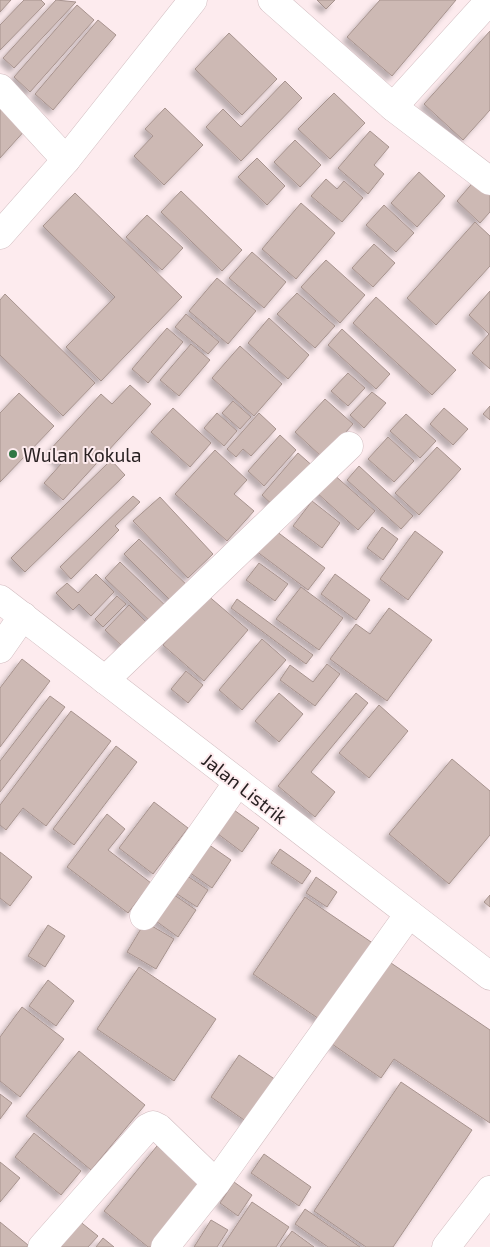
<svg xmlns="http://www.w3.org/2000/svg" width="490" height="1247" font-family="'Exo 2',sans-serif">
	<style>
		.building { fill: #cdb9b4; stroke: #a7938e; filter: url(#shadow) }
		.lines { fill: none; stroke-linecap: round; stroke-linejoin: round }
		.minor-casing { stroke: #d2bdc0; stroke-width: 29 }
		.minor { stroke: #fff; stroke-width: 28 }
		.poi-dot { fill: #307744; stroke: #fdebee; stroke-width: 2 }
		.labels { text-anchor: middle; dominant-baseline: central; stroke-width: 4; stroke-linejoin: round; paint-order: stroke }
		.poi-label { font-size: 19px; fill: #292122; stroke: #fdebee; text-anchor: start }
		.street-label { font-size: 19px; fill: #292122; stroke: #fdebee }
	</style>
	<defs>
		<filter id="shadow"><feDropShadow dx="-4.5" dy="4.5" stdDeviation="2.5" flood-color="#0004"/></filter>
	</defs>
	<rect width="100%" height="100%" fill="#fdebee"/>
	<g class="building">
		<path d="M0 0H11L0 12Z"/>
		<path d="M24 0H41L45 4 0 50V25Z"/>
		<path d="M56 0 76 2 14 68 3 58Z"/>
		<path d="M317 0H335L326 9Z"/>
		<path d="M380 0H456L392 76 347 37Z"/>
		<path d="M77 5 94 20 30 92 14 77Z"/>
		<path d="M98 20 116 35 53 110 35 94Z"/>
		<path d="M490 31V110L463 140 424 104Z"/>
		<path d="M229 33 277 79 242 115 195 69Z"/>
		<path d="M285 81 302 98 241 161 206 127 223 109 241 127Z"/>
		<path d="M334 93 365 123 330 159 298 129Z"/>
		<path d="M0 103 27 128 0 158Z"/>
		<path d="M165 108 203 145 164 185 134 156 153 136 145 129Z"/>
		<path d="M370 131 389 147 374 165 384 174 368 194 338 168Z"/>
		<path d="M295 140 321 165 300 187 274 162Z"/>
		<path d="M257 158 285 186 267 205 238 177Z"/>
		<path d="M419 172 445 196 417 227 391 203Z"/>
		<path d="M326 179 337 189 344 181 363 198 342 222 311 196Z"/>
		<path d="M475 180 490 193V212L480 223 457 201Z"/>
		<path d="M181 191 242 250 222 271 161 212Z"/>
		<path d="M75 193 182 297 101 381 66 347 115 297 43 226Z"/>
		<path d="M301 203 335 233 296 279 262 249Z"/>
		<path d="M384 205 414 233 396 252 366 225Z"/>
		<path d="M147 215 183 248 162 270 126 237Z"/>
		<path d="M475 222 490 236V266L436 325 407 298Z"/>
		<path d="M374 244 395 263 373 287 352 268Z"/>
		<path d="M252 252 286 282 264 308 229 278Z"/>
		<path d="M326 260 365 295 340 323 301 287Z"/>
		<path d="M217 278 256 311 228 344 189 311Z"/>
		<path d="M490 291V369L472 353 489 334 469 315Z"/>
		<path d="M297 293 335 326 315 348 277 314Z"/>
		<path d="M5 294 95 383 63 416 0 355V300Z"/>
		<path d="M376 297 456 370 432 395 353 323Z"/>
		<path d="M186 314 219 342 208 354 175 327Z"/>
		<path d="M269 318 309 355 288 379 248 343Z"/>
		<path d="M167 328 183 342 148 383 132 369Z"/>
		<path d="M342 329 390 374 376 389 328 345Z"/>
		<path d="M191 344 210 360 179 396 160 380Z"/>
		<path d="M240 346 282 384 254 416 212 378Z"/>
		<path d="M348 373 365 388 348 406 331 391Z"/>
		<path d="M130 385 151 404 63 500 44 483 61 464 48 452 101 394 112 404Z"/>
		<path d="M372 392 386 403 364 428 350 415Z"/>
		<path d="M19 393 54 426 0 482V413Z"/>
		<path d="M325 399 353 424 323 458 295 432Z"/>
		<path d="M233 401 251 417 240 429 222 413Z"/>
		<path d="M490 406V420L483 414Z"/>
		<path d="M173 408 211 443 190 467 151 432Z"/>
		<path d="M444 408 468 429 453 445 430 424Z"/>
		<path d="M217 413 237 431 224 446 204 428Z"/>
		<path d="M259 413 276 429 251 456 243 449 236 457 227 449Z"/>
		<path d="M406 414 436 441 420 458 390 431Z"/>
		<path d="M280 435 296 450 264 486 248 471Z"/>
		<path d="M388 437 414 461 394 482 368 459Z"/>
		<path d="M437 447 461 469 419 515 395 493Z"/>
		<path d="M215 450 247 480 234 494 254 511 227 541 175 494Z"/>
		<path d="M298 453 315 468 278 510 262 495Z"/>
		<path d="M111 460 125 475 25 572 11 558Z"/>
		<path d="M359 466 413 516 401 529 347 480Z"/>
		<path d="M332 473 375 511 358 530 316 492Z"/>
		<path d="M133 496 140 502 115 526 119 530 71 579 60 567Z"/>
		<path d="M160 497 213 554 188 578 133 521Z"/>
		<path d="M312 501 340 523 322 548 293 526Z"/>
		<path d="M382 527 398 539 383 560 367 548Z"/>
		<path d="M272 528 325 568 308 590 256 551Z"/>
		<path d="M415 531 443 552 408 600 380 579Z"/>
		<path d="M139 539 191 589 175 605 124 554Z"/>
		<path d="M120 562 171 611 156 627 105 578Z"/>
		<path d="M259 563 288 584 275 601 246 580Z"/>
		<path d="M96 574 114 592 91 616 79 604 73 610 56 593 67 583 78 593Z"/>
		<path d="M335 574 370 600 356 620 321 594Z"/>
		<path d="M301 587 343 618 319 650 276 619Z"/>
		<path d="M206 594 248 630 204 681 163 645Z"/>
		<path d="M117 596 126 604 103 627 95 619Z"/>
		<path d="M237 599 313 655 306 664 231 608Z"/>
		<path d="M129 605 150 626 126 650 105 630Z"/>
		<path d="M389 608 432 640 387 701 330 659 356 624 370 634Z"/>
		<path d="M262 639 286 660 242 710 219 690Z"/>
		<path d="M22 659 50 681 0 747V688Z"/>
		<path d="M327 664 340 674 315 706 280 680 290 665 313 682Z"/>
		<path d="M186 671 203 685 188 703 171 689Z"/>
		<path d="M279 693 303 714 279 742 255 721Z"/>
		<path d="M356 693 368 703 311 772 335 792 315 817 278 786Z"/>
		<path d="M50 696 65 707 0 792V761Z"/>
		<path d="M379 705 408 731 369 778 339 753Z"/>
		<path d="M71 711 111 741 46 826 23 808 6 830 0 825V805Z"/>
		<path d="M116 746 137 762 74 845 53 829Z"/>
		<path d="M452 759 490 791V835L449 884 389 834Z"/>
		<path d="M154 802 188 828 153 874 119 848Z"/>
		<path d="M227 805 259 828 242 852 210 828Z"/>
		<path d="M107 814 125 829 108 850 151 883 128 913 67 867Z"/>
		<path d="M202 840 231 860 212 888 183 868Z"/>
		<path d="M280 849 311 871 302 884 271 863Z"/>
		<path d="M0 852 32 877 10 906 0 898Z"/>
		<path d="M180 871 208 890 197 907 168 888Z"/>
		<path d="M316 877 337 892 327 907 306 893Z"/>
		<path d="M167 890 196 910 178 937 149 916Z"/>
		<path d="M490 895V907L484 902Z"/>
		<path d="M305 897 374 944 322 1021 253 974Z"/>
		<path d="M145 922 174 939 156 969 127 952Z"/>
		<path d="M48 925 65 936 45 967 28 956Z"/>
		<path d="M388 961 490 1030V1123L394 1059 381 1078 332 1044Z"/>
		<path d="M139 967 216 1019 174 1081 97 1029Z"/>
		<path d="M48 980 74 1001 56 1026 29 1006Z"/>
		<path d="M22 1007 64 1039 20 1097 0 1081V1037Z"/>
		<path d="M79 1051 145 1105 91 1170 26 1116Z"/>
		<path d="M239 1055 276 1080 247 1122 211 1097Z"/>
		<path d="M401 1082 472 1130 393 1247H366L314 1211Z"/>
		<path d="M0 1094 12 1103 0 1119Z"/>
		<path d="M34 1133 81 1171 61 1195 15 1157Z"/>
		<path d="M157 1146 205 1186 155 1247H148L104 1211Z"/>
		<path d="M264 1154 311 1187 299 1206 251 1173Z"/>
		<path d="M0 1162 20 1178 0 1202Z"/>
		<path d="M234 1182 252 1195 238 1216 220 1203Z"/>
		<path d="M252 1202 289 1227 276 1247H222Z"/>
		<path d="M305 1209 360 1247H328L295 1224Z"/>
		<path d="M78 1220 98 1236 88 1247H56Z"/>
		<path d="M211 1220 228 1230 217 1247H194Z"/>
		<path d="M0 1222 28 1245 27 1247H0Z"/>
		<path d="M292 1231 314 1247H280Z"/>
		<path d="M103 1238 114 1247H96Z"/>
	</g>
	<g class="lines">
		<defs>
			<g id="minor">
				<path d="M272 0 393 107 490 181"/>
				<path d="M0 88 66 160"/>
				<path d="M393 107 490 0"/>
				<path d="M0 235 66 160 193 0"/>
				<path d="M0 599 490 976"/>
				<path d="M0 649 23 616"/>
				<path d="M105 680 349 446"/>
				<path d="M144 916 238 782"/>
				<path d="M42 1247 147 1128 153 1125 159 1128 216 1183 409 914"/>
				<path d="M165 1247 216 1183"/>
				<path d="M446 1247 490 1190"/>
			</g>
		</defs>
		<use href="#minor" class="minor-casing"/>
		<use href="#minor" class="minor"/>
	</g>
	<circle class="poi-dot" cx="13" cy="454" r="5"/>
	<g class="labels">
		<g class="poi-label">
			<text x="23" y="454">Wulan Kokula</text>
		</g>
		<g class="street-label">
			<text transform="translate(245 788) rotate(38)">Jalan Listrik</text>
		</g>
	</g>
</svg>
